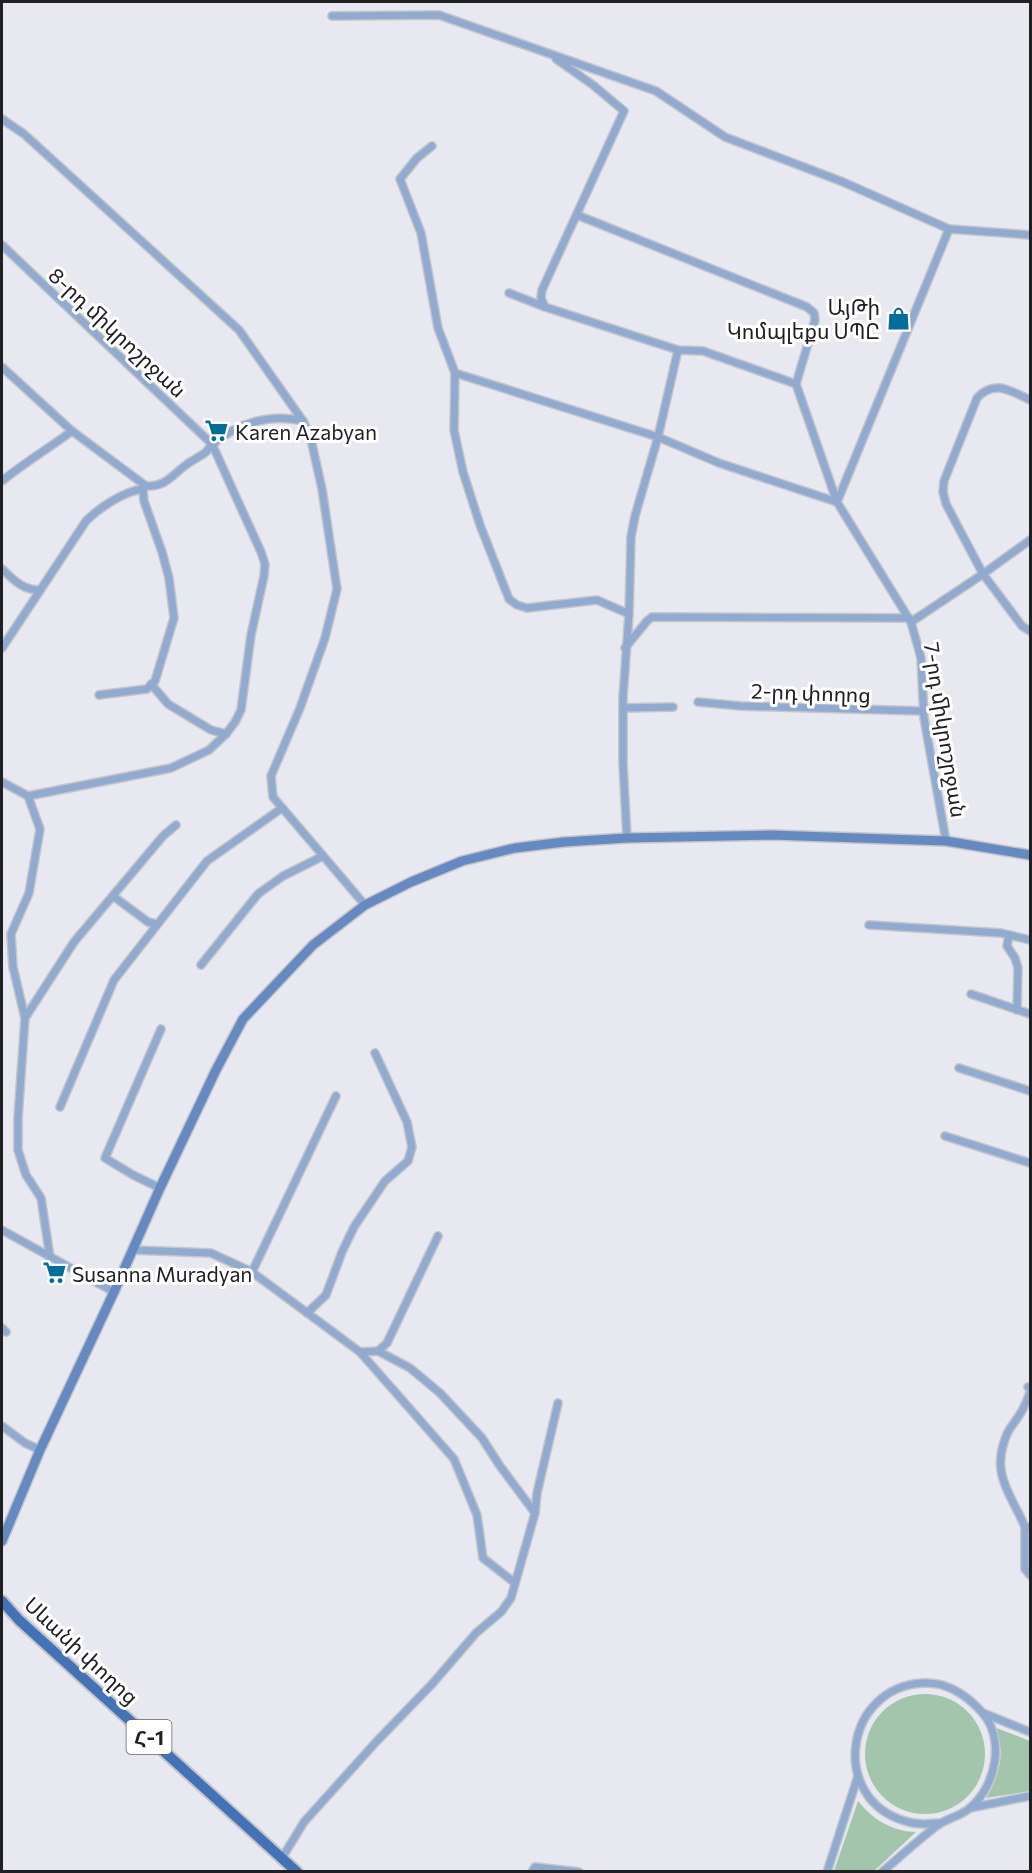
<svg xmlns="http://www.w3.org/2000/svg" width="1032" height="1873" font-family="Commissioner,'Noto Sans Armenian',sans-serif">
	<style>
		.green { fill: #a3c5ab }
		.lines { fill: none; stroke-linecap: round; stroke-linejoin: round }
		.minor-casing { stroke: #c4c5cb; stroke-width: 10 }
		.secondary-casing { stroke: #c4c5cb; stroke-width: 12 }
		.primary-casing { stroke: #c4c5cb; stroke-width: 14 }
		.minor { stroke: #90aad0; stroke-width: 7 }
		.secondary { stroke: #658ac2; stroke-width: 9 }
		.primary { stroke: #4472b7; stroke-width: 10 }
		.labels { text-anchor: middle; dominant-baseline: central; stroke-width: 6; stroke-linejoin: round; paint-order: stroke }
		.shield { fill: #fff; stroke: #636365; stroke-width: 1.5 }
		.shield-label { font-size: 20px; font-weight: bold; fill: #202023 }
		.poi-label { font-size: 21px; fill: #202023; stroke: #fff; text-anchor: start }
		.street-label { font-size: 21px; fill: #202023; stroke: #fff }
	</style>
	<rect width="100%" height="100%" fill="#e8e9f0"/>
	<g class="green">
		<circle cx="925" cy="1754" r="60"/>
		<path d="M994 1727 1030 1741V1791L986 1798C999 1777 1007 1750 994 1727Z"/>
		<path d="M858 1801C873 1820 892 1831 916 1832L874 1871H834Z"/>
	</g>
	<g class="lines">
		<defs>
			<g id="minor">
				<path d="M332 16 439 15 656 91 725 137 843 182 949 229 1030 235"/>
				<path d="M2 119 24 134 239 330 303 421 310 435 322 489 337 589 325 638 300 708 271 776 273 797 365 905"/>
				<path d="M432 146 417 158 400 179 421 233 438 328 455 373 454 430 463 472 480 525 509 599 517 605 527 608 597 600 629 614"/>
				<path d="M577 215 807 307 814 313 815 320 796 384"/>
				<path d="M2 245 212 444 261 552 265 564 264 576 251 635 241 710 235 722 226 734 209 750 171 768 28 796"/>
				<path d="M545 307 541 298 542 290 624 111 593 85 556 59"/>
				<path d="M2 367 72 431 146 486C166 487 172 475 186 465 192 460 200 457 206 452 208 450 209 447 212 445 236 423 272 413 303 421"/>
				<path d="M455 373 658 437 719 463 837 502 796 384 703 351 678 350 545 307 509 293"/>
				<path d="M1030 400C1011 391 994 379 977 398L944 481 943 492 946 504 983 574 1022 626 1030 631"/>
				<path d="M2 481C24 463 49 448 72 431"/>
				<path d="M2 569C13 579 22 590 39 590"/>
				<path d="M911 622 983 574 1030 540"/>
				<path d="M2 648 86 521C99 508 124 491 143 489"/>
				<path d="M625 648 647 621 652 617 909 618"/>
				<path d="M151 684 168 704 211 730 226 734"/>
				<path d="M99 695 147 689 155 681 174 618 169 578 162 552 144 501 143 489 146 486"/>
				<path d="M698 702 741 706 923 711"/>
				<path d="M623 708 673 707"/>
				<path d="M2 782 28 796 40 829 29 893 11 934 13 967 25 1018 18 1118V1150L26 1175 41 1198 50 1257"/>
				<path d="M627 838 623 763V697L629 614 631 537 635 516 658 437 678 350"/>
				<path d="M946 841 924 718 921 658 911 622 837 502 949 229"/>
				<path d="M113 896 148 922 157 924"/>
				<path d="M869 925 1001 933 1030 940"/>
				<path d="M1009 935 1007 946 1015 958 1018 968 1017 1010"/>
				<path d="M201 965 258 894 283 876 323 856"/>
				<path d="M971 994 1030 1014"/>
				<path d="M25 1018 74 942 163 836 176 825"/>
				<path d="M959 1068 1030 1091"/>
				<path d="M60 1107 114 980 207 861 282 808"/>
				<path d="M945 1136 1030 1163"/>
				<path d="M160 1188 133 1175 105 1158 161 1029"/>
				<path d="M2 1230 114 1292"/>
				<path d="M133 1250 211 1253 252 1272 360 1352 454 1459 477 1515 483 1558 515 1583"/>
				<path d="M252 1272 336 1096"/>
				<path d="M307 1313 326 1295 342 1252 354 1227 385 1181 408 1161 412 1147 407 1122 375 1053"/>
				<path d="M2 1328 6 1332"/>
				<path d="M378 1351 410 1368 440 1393 482 1438 500 1466 535 1513"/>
				<path d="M360 1352 378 1351 387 1343 438 1236"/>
				<path d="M1028 1387 1030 1388"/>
				<path d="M1030 1393C1027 1400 1024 1408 1020 1414 1016 1421 1010 1427 1007 1434 990 1474 1010 1492 1025 1527H1030"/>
				<path d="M2 1426 25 1443 40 1450"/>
				<path d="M1025 1527V1569L1030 1575"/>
				<path d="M983 1713 1030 1732"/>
				<path d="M970 1808 1030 1796"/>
				<path d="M282 1858 304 1822 376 1742 433 1683 476 1633 501 1612 511 1598 535 1513 537 1493 558 1403"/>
				<path d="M532 1872 535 1867 579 1872"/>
				<path d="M827 1872 858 1776"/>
				<path d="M882 1872C901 1856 919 1839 938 1825 948 1818 961 1816 970 1808 997 1785 1006 1737 980 1710 965 1694 947 1682 924 1683 845 1686 828 1798 905 1821 916 1825 928 1824 941 1823"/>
			</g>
			<path id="secondary" d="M2 1541 40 1450 114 1292 160 1188 216 1070 243 1019 313 945 365 905 411 882 462 861 515 848 564 842 627 838 771 835 946 841 1030 855"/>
			<path id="primary" d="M2 1601 19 1620 297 1872"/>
		</defs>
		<use href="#minor" class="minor-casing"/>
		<use href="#secondary" class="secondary-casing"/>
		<use href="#primary" class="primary-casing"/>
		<use href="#minor" class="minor"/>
		<use href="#secondary" class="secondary"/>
		<use href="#primary" class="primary"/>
	</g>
	<defs>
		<symbol id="shop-bare" viewBox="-9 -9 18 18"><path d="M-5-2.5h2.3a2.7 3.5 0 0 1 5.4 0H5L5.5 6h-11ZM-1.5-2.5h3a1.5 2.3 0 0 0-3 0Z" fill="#036d9a" stroke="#fff" stroke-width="2.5" paint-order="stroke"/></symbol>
		<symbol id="supermarket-bare" viewBox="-9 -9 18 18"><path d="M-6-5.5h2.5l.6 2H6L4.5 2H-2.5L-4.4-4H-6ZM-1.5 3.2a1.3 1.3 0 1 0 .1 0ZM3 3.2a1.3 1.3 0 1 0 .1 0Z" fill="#036d9a" stroke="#fff" stroke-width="2.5" paint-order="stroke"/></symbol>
	</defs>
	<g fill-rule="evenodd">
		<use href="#shop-bare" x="882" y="302" width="33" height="33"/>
		<use href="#supermarket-bare" x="200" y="414" width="33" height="33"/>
		<use href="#supermarket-bare" x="38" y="1256" width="33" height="33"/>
	</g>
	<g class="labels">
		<rect class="shield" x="126.5" y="1720" width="45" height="34" rx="4.5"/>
		<g class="shield-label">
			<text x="149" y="1737">Հ-1</text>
		</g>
		<g class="poi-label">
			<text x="880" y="306" text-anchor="end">ԱյԹի<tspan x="880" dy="24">Կոմպլեքս ՍՊԸ</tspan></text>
			<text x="235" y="431">Karen Azabyan</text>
			<text x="72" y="1273">Susanna Muradyan</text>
		</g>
		<g class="street-label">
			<text transform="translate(118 332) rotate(43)">8-րդ միկրոշրջան</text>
			<text transform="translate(811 692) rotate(2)">2-րդ փողոց</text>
			<text transform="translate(946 730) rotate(81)">7-րդ միկրոշրջան</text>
			<text transform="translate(82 1650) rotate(43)">Սևանի փողոց</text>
		</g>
	</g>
	<rect width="1032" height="1873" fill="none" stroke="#202023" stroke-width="6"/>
</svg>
